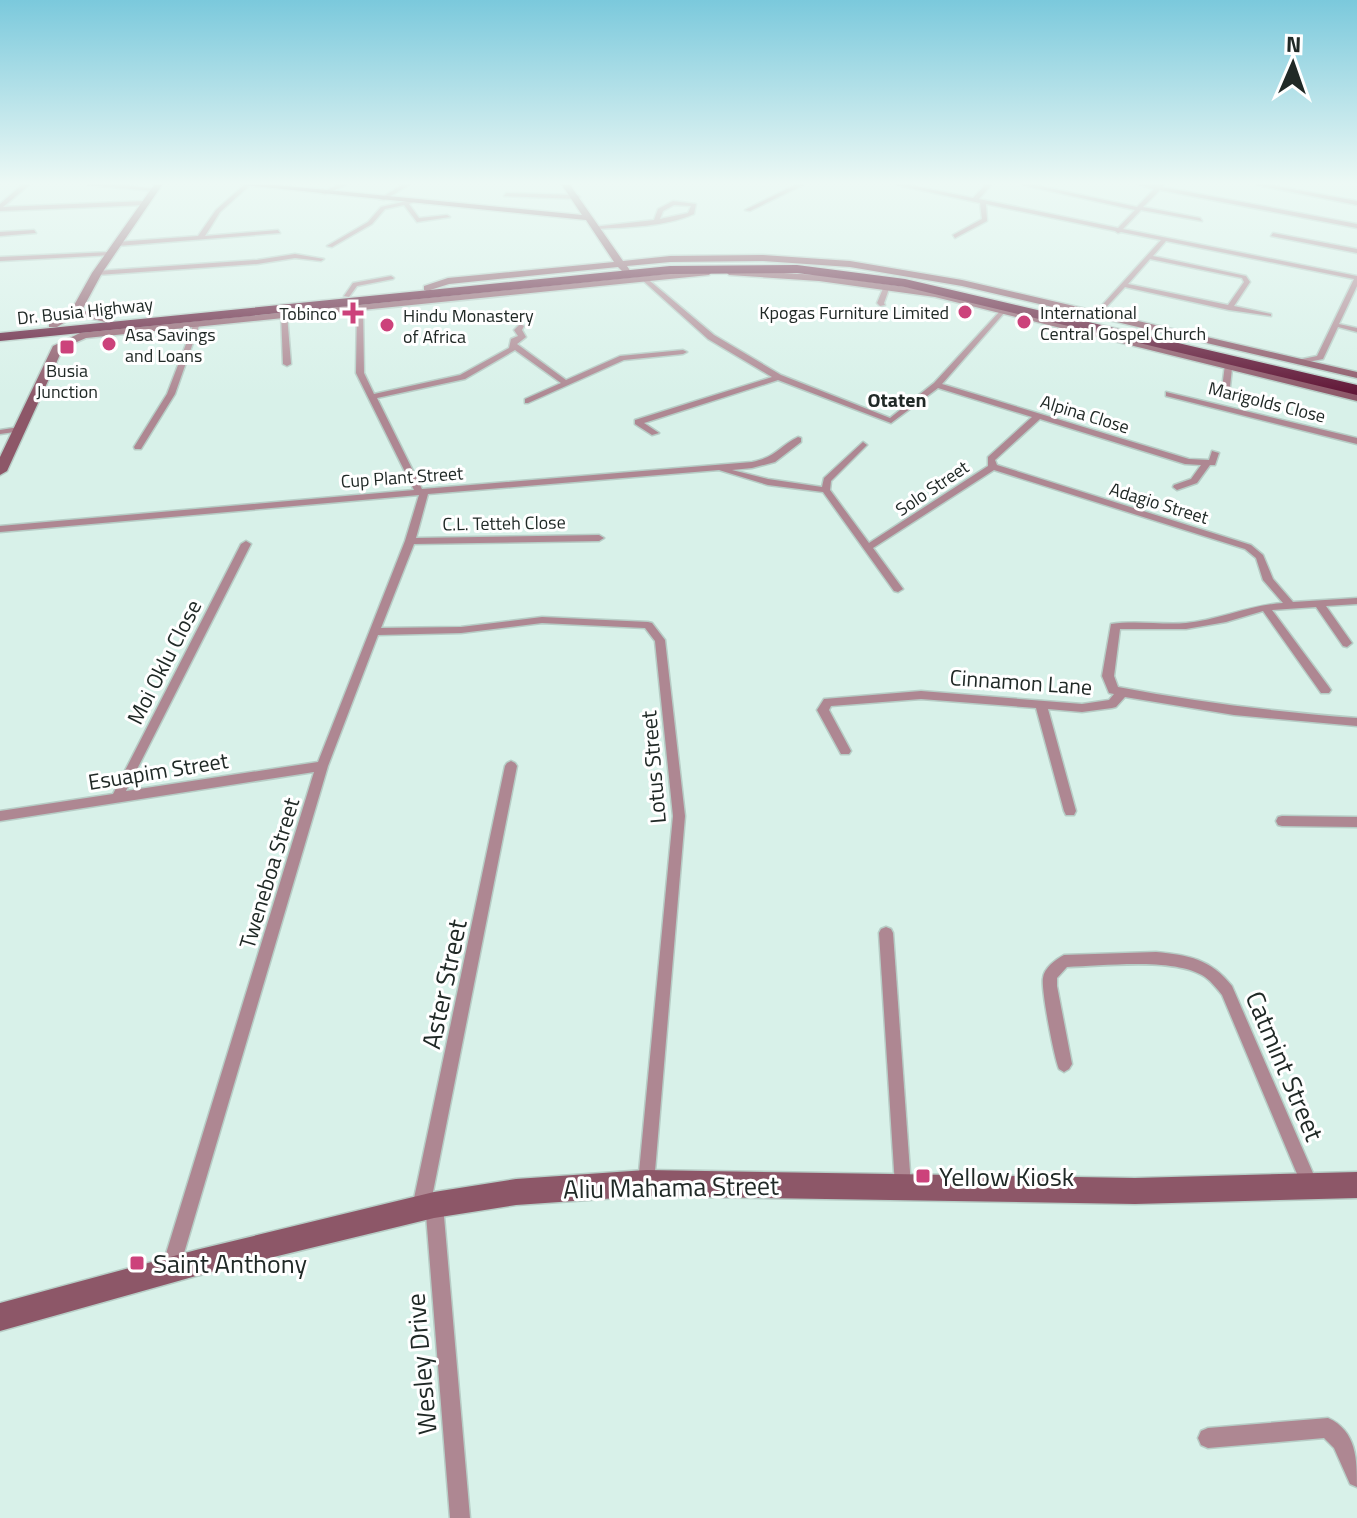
<svg xmlns="http://www.w3.org/2000/svg" width="1357" height="1518" font-family="'Titillium Web',sans-serif">
	<style>
		.lines { fill: none; stroke-linecap: round; stroke-linejoin: round }
		.street-casing { stroke: #b7cdc6; stroke-width: 3 }
		.secondary-casing { stroke: #b7cdc6; stroke-width: 3 }
		.highway-casing { stroke: #b7cdc6; stroke-width: 3 }
		.street { fill: #ae8792; fill-rule: evenodd }
		.secondary { fill: #8d5768; fill-rule: evenodd }
		.highway { fill: #5e1233; fill-rule: evenodd }
		.poi-dot { fill: #cc427b; stroke: #fff; stroke-width: 3 }
		.labels { text-anchor: middle; dominant-baseline: central; stroke-width: 6; stroke-linejoin: round; paint-order: stroke }
		.far-street-label { font-size: 18px; fill: #202926; stroke: #fff }
		.far-poi-label { font-size: 18px; fill: #202926; stroke: #fff; text-anchor: start }
		.far-neighbourhood-label { font-size: 20px; font-weight: bold; fill: #202926; stroke: #fff }
		.street-label { font-size: 22px; fill: #202926; stroke: #fff }
		.near-street-label { font-size: 26px; fill: #202926; stroke: #fff }
		.near-poi-label { font-size: 26px; fill: #202926; stroke: #fff; text-anchor: start }
	</style>
	<rect width="100%" height="100%" fill="#d8f1e9"/>
	<g class="lines">
		<defs>
			<g id="street">
				<path d="M22 185H29L3 207 145 201 148 203 145 205 0 211V204Z"/>
				<path d="M88 185H120L158 189 155 191Z"/>
				<path d="M244 185H250L220 212 205 236 278 230 280 233 117 246 114 244 117 242 198 236 216 210Z"/>
				<path d="M338 185H346L325 194 320 193Z"/>
				<path d="M402 185H409L384 200 379 199Z"/>
				<path d="M795 185H803L750 211 745 210Z"/>
				<path d="M897 185H909L973 198 985 185H991L979 199 1118 228 1135 210 1023 185H1035L1137 207 1154 189 1140 185H1164L1162 187 1357 224V228L1160 190 1143 207 1200 218 1202 221 1141 210 1123 229 1357 276V286L1339 324 1357 328V332L1338 327 1323 359 1298 364V360L1317 356 1354 279 1166 241 1153 256 1246 276 1250 282 1234 306 1271 314V316L1229 310 1125 287 1099 315H1095V313L1161 240 1121 232 1118 233 1115 231 986 204 987 221 955 238 953 235 982 219 980 203ZM1150 259 1242 278 1244 282 1228 305 1128 284Z"/>
				<path d="M1257 185H1270L1357 201V205Z"/>
				<path d="M506 193 577 195 580 197 577 199 504 196Z"/>
				<path d="M411 200 414 202 409 204 419 218 447 215 450 217 417 222 404 205 385 209 372 224 332 247 327 246 368 222 381 207Z"/>
				<path d="M673 201 696 204 694 214C665 227 628 227 596 229L593 227 654 220 658 209ZM674 205 691 206 688 213 660 219 663 211Z"/>
				<path d="M34 230 36 233 0 236V232Z"/>
				<path d="M1273 233 1357 249V253L1271 236Z"/>
				<path d="M110 252 112 255 0 261V257Z"/>
				<path d="M295 254 324 259 321 261 295 258 257 264 97 275 94 273 97 271 257 260Z"/>
				<path d="M391 276 394 278 393 279 357 286 349 297 344 296 353 283Z"/>
				<path d="M640 276H644L714 335 781 375 890 418 934 383 1001 310H1005V312L942 384 1189 459 1209 460 1212 451 1219 453 1215 465H1210L1197 483 1177 490 1173 487 1174 485 1191 479 1201 465 1185 464 1040 419 995 460 997 465 1251 545 1263 555 1273 579 1293 602 1357 598V604L1326 606 1352 643 1347 647 1343 646 1316 607 1272 610 1329 687 1331 690 1329 693H1321L1263 611 1226 622 1186 629H1120L1114 676 1118 687C1197 702 1276 712 1357 718V726L1234 715 1125 697 1116 707 1112 708 1082 712 1048 709 1076 811 1074 815H1066L1064 811 1036 708 921 699 831 706 829 710 851 751 849 754H841L817 710 824 699 921 691 1082 704 1109 700 1114 694 1109 693 1102 676 1111 624C1136 620 1161 625 1186 623 1219 620 1250 605 1283 603L1263 580 1256 558 1245 549 994 470 873 548 903 589 898 592 894 591 823 492 768 485 719 470 428 494 416 538 599 535 604 538 599 541 414 544 381 628 461 627 542 617 648 622 652 623 665 640 685 816 654 1183 652 1189 646 1191 640 1189 638 1183 673 816 655 641 645 628 542 623 461 633 378 635 328 766 179 1270 176 1276 170 1279 164 1276 161 1270 314 772 0 821V811L113 794 241 544 246 541 251 544 126 791 318 762 405 541 419 495 0 532V526L414 490 356 373 357 306 360 304 363 306 364 373 374 394 460 375 509 348 511 339 518 336 514 330 520 324 524 326 522 330 526 337 517 344 566 380 620 356 683 350 687 352 683 354 624 360 528 403H525V399L561 383 515 350 465 379 377 398 422 489 752 462C777 457 779 446 798 437L801 438V442L775 462 752 468 732 470 768 479 822 487 824 478 863 442 867 445 831 481 830 490 869 543 988 466V457L1032 417 938 388 891 423 778 380 644 423 659 433 652 435 635 424V420L772 377 708 339 640 278Z"/>
				<path d="M887 284 890 286 884 303 885 305 880 306 877 303 884 286Z"/>
				<path d="M284 312 287 314 291 364 287 366 283 364 281 314Z"/>
				<path d="M197 321 200 323 175 394 141 449H135L134 447 167 394 194 323Z"/>
				<path d="M1226 357 1233 359 1229 396 1225 398 1221 396Z"/>
				<path d="M1166 392 1357 438V444L1166 396Z"/>
				<path d="M19 427 23 429 22 431 0 434V430Z"/>
				<path d="M511 761 515 763 517 766 432 1197 440 1199 443 1205 470 1518H450L426 1214 421 1217 415 1214 412 1208 505 766 507 763Z"/>
				<path d="M1282 816 1357 817V827L1282 826 1278 825 1276 821 1278 817Z"/>
				<path d="M886 927 891 929 893 933 911 1186 909 1192 903 1194 897 1192 895 1186 879 933 881 929Z"/>
				<path d="M1156 952C1188 955 1211 959 1232 986L1319 1187 1317 1193 1311 1195 1305 1193 1222 995C1217 989 1212 982 1205 977 1175 957 1103 966 1067 967L1057 978V986L1072 1064 1069 1069 1064 1072 1059 1069C1054 1057 1041 990 1043 978 1044 968 1056 959 1064 955Z"/>
				<path d="M1328 1418C1357 1431 1357 1460 1357 1487L1350 1484 1334 1448 1324 1438 1208 1448 1201 1445 1198 1438 1201 1431 1208 1428Z"/>
			</g>
			<g id="secondary">
				<path d="M154 185H162L102 273 82 310 105 318V322L77 315 57 327H49V323L72 309 92 273Z"/>
				<path d="M245 185H276L582 215 562 185H570L623 261 670 256 763 255 850 261 962 280 1357 372V378L962 286 850 267 763 261 670 262 627 266 631 272 626 275 618 267 449 284 427 291 424 290V286L448 278 614 262 586 220Z"/>
				<path d="M706 270 711 273 709 275 86 338 63 348 7 471 0 475V457L53 346 80 333Z"/>
				<path d="M732 270 819 275 935 291 1357 393V401L935 297 819 281 729 275 727 273Z"/>
				<path d="M646 1170 1135 1178 1357 1172V1198L1135 1204 646 1196 516 1205 434 1218 196 1276 0 1331V1303L196 1250 434 1192 516 1179Z"/>
			</g>
			<path id="highway" d="M797 265 905 279 1357 385V395L905 287 797 273 670 274 0 341V333L670 266Z"/>
		</defs>
		<use href="#street" class="street-casing"/>
		<use href="#secondary" class="secondary-casing"/>
		<use href="#highway" class="highway-casing"/>
		<use href="#street" class="street"/>
		<use href="#secondary" class="secondary"/>
		<use href="#highway" class="highway"/>
	</g>
	<linearGradient id="sky" x2="0" y2="1"><stop stop-color="#7bc9dc"/><stop offset="0.46" stop-color="#edf9f5"/><stop offset="1" stop-color="#edf9f5" stop-opacity="0"/></linearGradient>
	<rect width="1357" height="398" fill="url(#sky)"/>
	<g class="poi-dot">
		<circle cx="965" cy="312" r="8"/>
		<path d="M349 301h8v8h8v8h-8v8h-8v-8h-8v-8h8z"/>
		<circle cx="1024" cy="322" r="8"/>
		<circle cx="387" cy="325" r="8"/>
		<circle cx="109" cy="344" r="8"/>
		<rect x="59" y="339" width="16" height="16" rx="4"/>
		<rect x="915" y="1168" width="16" height="16" rx="4"/>
		<rect x="129" y="1255" width="16" height="16" rx="4"/>
	</g>
	<g class="labels">
		<g class="far-street-label">
			<text transform="translate(85 311) rotate(-6)">Dr. Busia Highway</text>
			<text transform="translate(1267 402) rotate(14)">Marigolds Close</text>
			<text transform="translate(1085 414) rotate(17)">Alpina Close</text>
			<text transform="translate(402 477) rotate(-4)">Cup Plant Street</text>
			<text transform="translate(932 488) rotate(-34)">Solo Street</text>
			<text transform="translate(1159 503) rotate(17)">Adagio Street</text>
			<text transform="translate(504 523) rotate(-1)">C.L. Tetteh Close</text>
		</g>
		<g class="far-poi-label">
			<text x="949" y="312" text-anchor="end">Kpogas Furniture Limited</text>
			<text x="1040" y="312">International<tspan x="1040" dy="21">Central Gospel Church</tspan></text>
			<text x="337" y="313" text-anchor="end">Tobinco</text>
			<text x="403" y="315">Hindu Monastery<tspan x="403" dy="21">of Africa</tspan></text>
			<text x="125" y="334">Asa Savings<tspan x="125" dy="21">and Loans</tspan></text>
			<text x="67" y="370" text-anchor="middle">Busia<tspan x="67" dy="21">Junction</tspan></text>
		</g>
		<g class="far-neighbourhood-label">
			<text x="897" y="399">Otaten</text>
		</g>
		<g class="street-label">
			<text transform="translate(164 662) rotate(-63)">Moi Oklu Close</text>
			<text transform="translate(1021 682) rotate(4)">Cinnamon Lane</text>
			<text transform="translate(653 767) rotate(-95)">Lotus Street</text>
			<text transform="translate(158 771) rotate(-9)">Esuapim Street</text>
			<text transform="translate(269 873) rotate(-73)">Tweneboa Street</text>
		</g>
		<g class="near-street-label">
			<text transform="translate(444 984) rotate(-78)">Aster Street</text>
			<text transform="translate(1285 1066) rotate(67)">Catmint Street</text>
			<text transform="translate(671 1187) rotate(-1)">Aliu Mahama Street</text>
			<text transform="translate(421 1364) rotate(-95)">Wesley Drive</text>
		</g>
		<g class="near-poi-label">
			<text x="939" y="1176">Yellow Kiosk</text>
			<text x="153" y="1263">Saint Anthony</text>
		</g>
	</g>
	<g transform="translate(1293 64) rotate(2)" stroke="#ffffff" stroke-width="6" paint-order="stroke">
	<path d="M0-6L14 30L0 20L-14 30Z" fill="#202926"/>
	<text y="-12" font-size="22" font-weight="bold" text-anchor="middle" fill="#202926">N</text>
	</g>
</svg>
